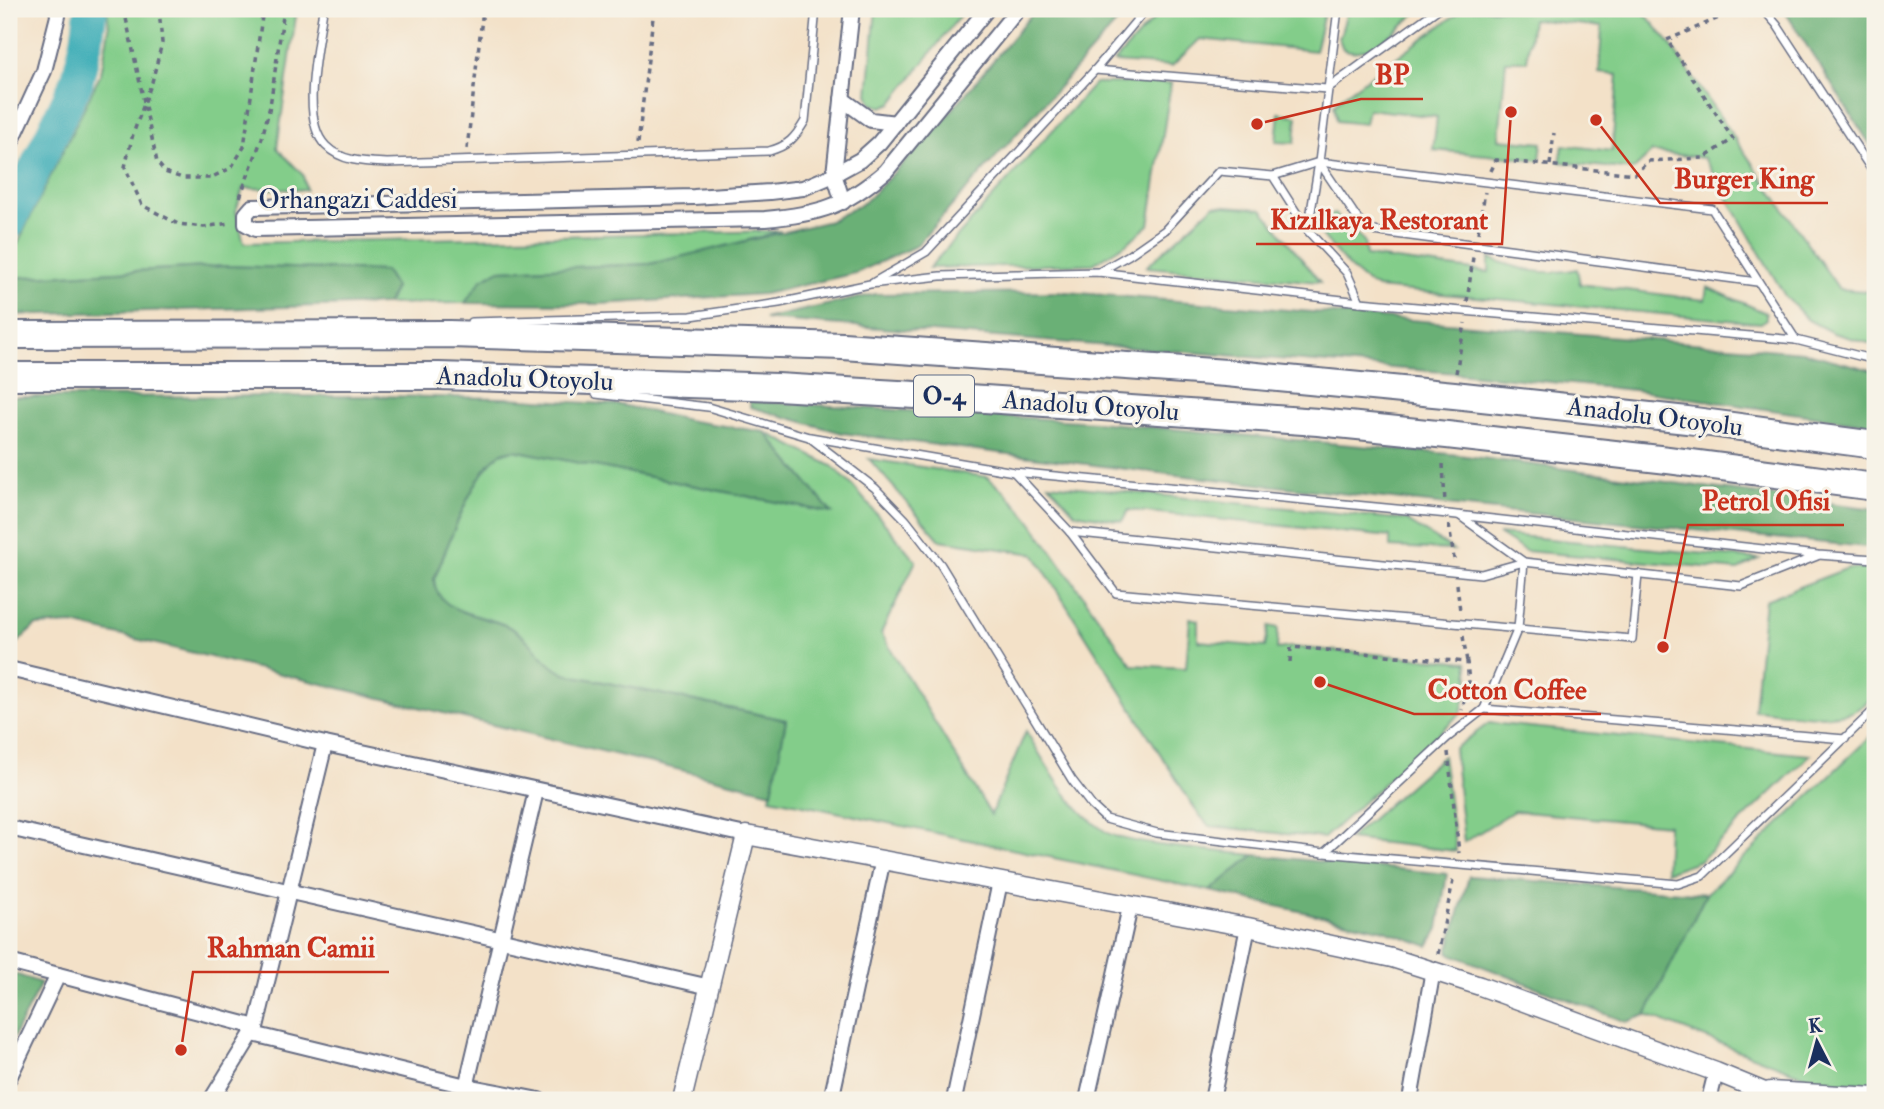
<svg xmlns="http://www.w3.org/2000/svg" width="1884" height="1109" font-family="'IM FELL Double Pica',serif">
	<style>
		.green { fill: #83cd8a; stroke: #4f7e74; stroke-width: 2 }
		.forest { fill: #6ab076; stroke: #42706a; stroke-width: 2 }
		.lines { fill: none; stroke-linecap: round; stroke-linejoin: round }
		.river { stroke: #3dadb7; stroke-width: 33 }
		.service-casing { stroke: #676d83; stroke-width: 10 }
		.minor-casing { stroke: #676d83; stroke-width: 18 }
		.tertiary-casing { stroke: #676d83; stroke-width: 21 }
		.motorway-casing { stroke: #676d83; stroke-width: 30 }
		.path { stroke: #676d83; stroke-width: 3.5; stroke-dasharray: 5 5; stroke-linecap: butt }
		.service { stroke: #fff; stroke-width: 7 }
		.minor { stroke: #fff; stroke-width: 14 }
		.tertiary { stroke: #fff; stroke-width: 18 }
		.motorway { stroke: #fff; stroke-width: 26 }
		.labels { text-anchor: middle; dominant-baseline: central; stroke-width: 6; stroke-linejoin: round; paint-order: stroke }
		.shield { fill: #f7f3e8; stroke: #5d6a87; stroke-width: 2 }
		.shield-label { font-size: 24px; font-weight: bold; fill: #1b2f5e }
		.street-label { font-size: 26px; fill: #1b2f5e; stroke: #f7f3e8 }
		.leader { fill: none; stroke: #c8321e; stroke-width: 2.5 }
		.callout-dot { fill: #c8321e; stroke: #f7f3e8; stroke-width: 2.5 }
		.callout-label { font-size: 28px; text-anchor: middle; font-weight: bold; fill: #c8321e; stroke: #f7f3e8; stroke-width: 6; stroke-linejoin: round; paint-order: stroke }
	</style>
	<rect width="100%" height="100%" fill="#f7f3e8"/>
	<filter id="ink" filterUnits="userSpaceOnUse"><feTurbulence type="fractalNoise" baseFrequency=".0143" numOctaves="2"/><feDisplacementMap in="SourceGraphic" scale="14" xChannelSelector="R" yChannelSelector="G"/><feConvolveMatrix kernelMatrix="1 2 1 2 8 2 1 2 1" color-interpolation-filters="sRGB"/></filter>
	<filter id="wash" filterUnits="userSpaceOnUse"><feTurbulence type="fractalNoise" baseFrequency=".00686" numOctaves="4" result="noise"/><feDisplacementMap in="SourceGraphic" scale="28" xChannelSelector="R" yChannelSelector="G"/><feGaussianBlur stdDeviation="1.57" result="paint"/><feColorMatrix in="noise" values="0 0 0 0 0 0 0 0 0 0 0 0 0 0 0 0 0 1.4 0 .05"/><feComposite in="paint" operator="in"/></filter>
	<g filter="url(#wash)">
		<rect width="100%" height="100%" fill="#f3e1c8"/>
		<g class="green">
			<path d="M107 9H297L277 148 303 175 306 190 243 188 236 211 244 243 781 231 716 249 650 264 499 270 482 280 465 303 387 304 395 287 385 271 225 266 9 278V261L101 73 109 29Z"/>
			<path d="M876 9H965L892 103 882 107 872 104 868 94Z"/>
			<path d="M1163 9H1325L1315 51 1200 39 1172 66 1114 62Z"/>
			<path d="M1348 9H1421C1401 25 1370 61 1343 49L1339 39Z"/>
			<path d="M1464 9H1641L1667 40 1839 289 1875 292V345L1833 333 1808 320 1785 296 1704 158 1652 152 1633 170 1560 162 1563 145 1612 151 1618 75 1599 73 1602 27 1532 19 1527 61H1506L1499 139 1542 143 1540 160 1433 150 1437 117 1368 109 1365 124 1337 121 1334 105 1344 95Z"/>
			<path d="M1095 83H1171L1149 225 1126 244 1093 264 929 268Z"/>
			<path d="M1279 113 1297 116 1295 143 1276 142Z"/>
			<path d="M1214 205 1262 209 1320 282 1146 267Z"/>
			<path d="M1333 213 1364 241 1366 256 1489 272V258C1518 269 1546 277 1577 269L1580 284 1705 300 1707 287 1766 313V319L1760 323 1377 288C1350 274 1334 249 1315 226Z"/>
			<path d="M765 432 832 466 853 486 916 561 881 633 991 815 1026 731C1048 768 1069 808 1106 832 1128 846 1223 851 1254 855L1210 891 770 798 786 720 565 674C545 665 537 647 520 635 516 632 511 628 507 626 482 613 436 616 434 579 447 549 473 472 499 455 503 452 509 451 514 450L831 513Z"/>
			<path d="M869 459 987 477 1006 493 1029 519 1132 665 1186 668 1190 618 1198 620V641L1265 647 1269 626 1278 628 1277 649 1291 647 1467 662 1469 680 1461 713 1324 838 1209 826 1197 812 1034 554 940 540Z"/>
			<path d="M1049 484 1406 520 1453 550 1390 547V537L1129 510 1122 521 1075 513Z"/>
			<path d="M1498 534 1759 559 1738 570 1525 551Z"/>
			<path d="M1848 568 1875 570V694C1867 702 1860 710 1848 713 1822 720 1782 712 1754 710L1765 600Z"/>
			<path d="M1489 723 1810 755 1701 860 1666 872 1668 825 1514 811 1464 842 1454 749Z"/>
			<path d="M1875 732V1083H1823L1646 1015 1706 894Z"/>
			<path d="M1443 756 1456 851 1349 839Z"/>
		</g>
		<g class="forest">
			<path d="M1036 9H1129L916 246 856 273 764 294 600 304 465 303 482 279 499 270 650 264 830 221 865 202 933 133Z"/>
			<path d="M1783 9H1875V152L1784 10Z"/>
			<path d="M225 266 385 271 395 287 387 304 9 315V278Z"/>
			<path d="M1067 292 1803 352 1875 371V425L1634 390 1456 373 764 319 876 294Z"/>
			<path d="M370 396 506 398 621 405 692 421 765 432 832 513 514 450C509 451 503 452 499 455 473 472 447 549 434 579 436 614 482 615 507 626 532 637 541 663 565 674L786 720 772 792 73 624 35 626 9 651V397Z"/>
			<path d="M750 401 1096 422 1450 454 1875 509V548L1446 505 1142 471 842 433 750 407Z"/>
			<path d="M1254 855 1447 874 1438 929 1428 946 1384 930 1210 891Z"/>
			<path d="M1469 876 1706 894 1646 1015 1626 1022 1448 953Z"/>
			<path d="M9 972 41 983 9 1046Z"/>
		</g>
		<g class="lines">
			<path class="river" d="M9 223 77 81 87 39 91 9"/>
		</g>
	</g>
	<g filter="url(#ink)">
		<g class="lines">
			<defs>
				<g id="service">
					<path d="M323 9C319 43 299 120 326 146 342 162 366 162 387 163L769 151C788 146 795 138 805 121L816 9"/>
					<path d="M1763 9 1777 25 1875 175"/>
					<path d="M1095 70 1327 89 1438 9"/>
					<path d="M1319 162 1359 221 1373 231 1757 282"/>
					<path d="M1273 176 1319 162 1712 209 1796 340"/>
					<path d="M1308 230 1319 162 1338 9"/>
					<path d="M1099 272 1129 255 1165 230 1219 171 1273 176 1308 231 1347 273 1360 302"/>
					<path d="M874 282 926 252 1095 70 1146 9"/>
					<path d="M471 322 691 316 779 303 870 284 940 276 1098 272 1360 302 1796 340 1875 360"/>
					<path d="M596 394 708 407 809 437 875 488 906 520 941 565 1072 780 1092 806 1106 819 1157 833 1324 853 1678 884 1702 876 1875 709"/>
					<path d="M810 437 1014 472 1448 514 1818 555 1875 559"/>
					<path d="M1015 473 1070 532 1116 593 1632 639 1638 574"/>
					<path d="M1460 516 1524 562 1741 586 1817 556"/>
					<path d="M1070 532 1481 574 1524 562 1518 628 1484 709 1447 738 1324 853"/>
					<path d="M1484 709 1845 739"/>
				</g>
				<g id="minor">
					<path d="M987 9 879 143 860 160 829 177 803 188 770 192 694 197 252 207 246 214V224L255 229 765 219C820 214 844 207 886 171L1018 9"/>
					<path d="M842 99 871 120 896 123"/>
					<path d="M9 147 44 71 58 16 57 9"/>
					<path d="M843 202 834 174 852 9"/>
					<path d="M9 669 325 744 746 835"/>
					<path d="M9 828 710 987"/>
					<path d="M9 962 256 1027"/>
					<path d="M253 1034 466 1086 539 1100"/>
					<path d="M9 1078 58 975"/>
					<path d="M211 1100 256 1027 325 744"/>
					<path d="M463 1100 536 791"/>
					<path d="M831 1100 883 859"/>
					<path d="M954 1100 1000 882"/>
					<path d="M1087 1100 1130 907"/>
					<path d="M1212 1100 1248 927"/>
					<path d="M1410 1100 1433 970"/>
					<path d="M1709 1100 1716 1072"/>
				</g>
				<g id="tertiary">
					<path d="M1770 1091 1875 1097"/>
					<path d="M682 1100 746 835 1248 927 1392 958 1480 986 1716 1072 1784 1100"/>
				</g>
				<g id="motorway">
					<path d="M9 335 449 334 843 346 1226 373 1454 395 1687 420 1875 445"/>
					<path d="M9 376H439L777 387 985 399 1318 422 1447 435 1668 460 1875 487"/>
				</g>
			</defs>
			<use href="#service" class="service-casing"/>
			<use href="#minor" class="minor-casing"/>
			<use href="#tertiary" class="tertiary-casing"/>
			<use href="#motorway" class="motorway-casing"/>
			<g class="path">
				<path d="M124 9 157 162 165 172 182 178H210L231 168 244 147 263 9"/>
				<path d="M159 9 162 43 152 82 133 134 125 167 142 205 178 224 204 227 230 223"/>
				<path d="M638 143 654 9"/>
				<path d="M467 149 483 9"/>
				<path d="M1550 165 1554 133"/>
				<path d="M1491 171 1496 160 1635 174 1648 161 1704 158 1733 139 1667 40 1740 9"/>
				<path d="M240 197 262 138 270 106 284 9"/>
				<path d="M1478 233 1485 192"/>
				<path d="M1467 302 1473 257"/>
				<path d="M1456 373 1465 323"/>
				<path d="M1443 464 1445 504"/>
				<path d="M1449 525 1454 559"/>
				<path d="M1457 584 1460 611"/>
				<path d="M1463 636 1467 662"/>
				<path d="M1290 662 1291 647 1467 662 1469 683 1462 710"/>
				<path d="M1448 752 1459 853"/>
				<path d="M1438 954 1454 876"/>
			</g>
			<use href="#service" class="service"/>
			<use href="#minor" class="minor"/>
			<use href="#tertiary" class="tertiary"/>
			<use href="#motorway" class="motorway"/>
		</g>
	</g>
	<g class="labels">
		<rect class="shield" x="914" y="375.5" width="60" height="41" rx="5"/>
		<g class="shield-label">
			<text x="944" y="396">O-4</text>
		</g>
		<g class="street-label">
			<text x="358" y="200">Orhangazi Caddesi</text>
			<text transform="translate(525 379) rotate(2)">Anadolu Otoyolu</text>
			<text transform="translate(1091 406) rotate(4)">Anadolu Otoyolu</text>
			<text transform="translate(1655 417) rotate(7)">Anadolu Otoyolu</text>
		</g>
	</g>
	<path class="leader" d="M1257 124L1361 99H1423M1596 120L1660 203H1828M1511 112L1502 244H1256M1663 647L1688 525H1844M1320 682L1414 714H1601M181 1050L193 972H389"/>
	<g class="callout-dot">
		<circle cx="1257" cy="124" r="7"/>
		<circle cx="1596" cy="120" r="7"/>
		<circle cx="1511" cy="112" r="7"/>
		<circle cx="1663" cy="647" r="7"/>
		<circle cx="1320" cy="682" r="7"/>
		<circle cx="181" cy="1050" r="7"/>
	</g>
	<g class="callout-label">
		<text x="1392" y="84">BP</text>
		<text x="1744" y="188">Burger King</text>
		<text x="1379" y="229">Kızılkaya Restorant</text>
		<text x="1766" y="510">Petrol Ofisi</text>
		<text x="1507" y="699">Cotton Coffee</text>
		<text x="291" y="957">Rahman Camii</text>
	</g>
	<rect width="1884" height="1109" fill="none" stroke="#f7f3e8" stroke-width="35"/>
	<g transform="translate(1817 1042) rotate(354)" stroke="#f7f3e8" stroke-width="5" paint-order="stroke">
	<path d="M0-5L12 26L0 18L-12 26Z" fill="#1b2f5e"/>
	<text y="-10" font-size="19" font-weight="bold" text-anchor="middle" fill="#1b2f5e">K</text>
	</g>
</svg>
